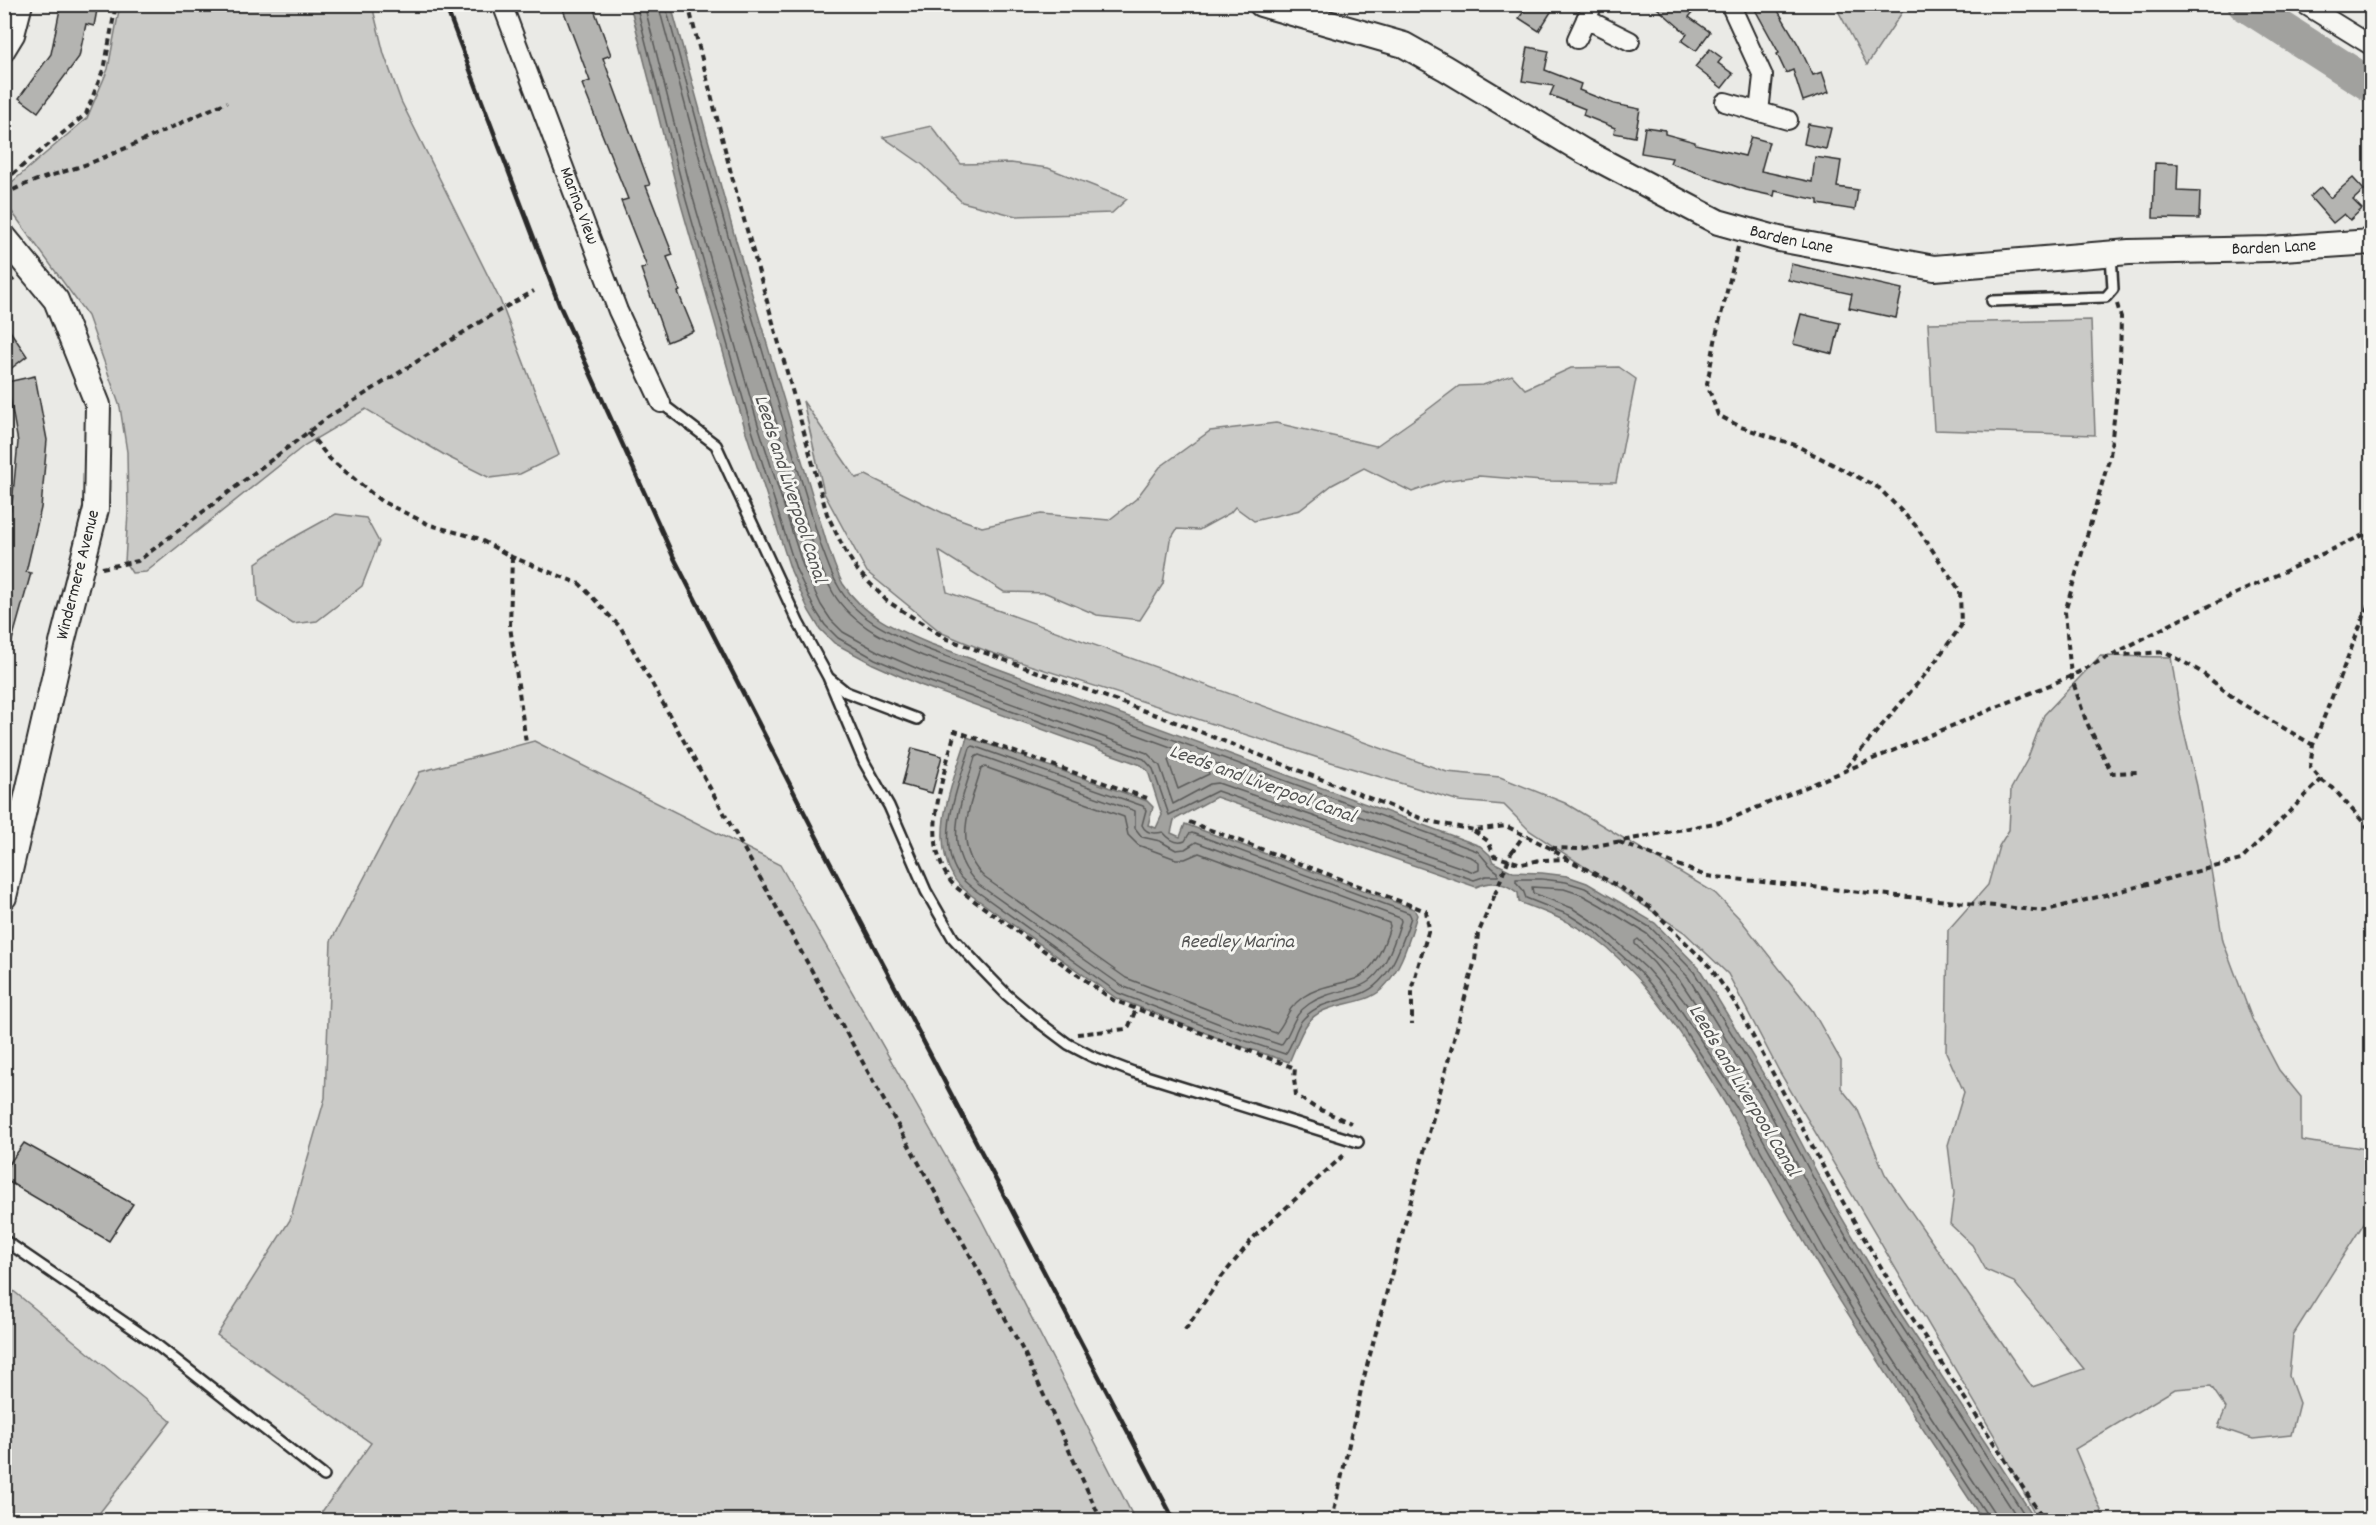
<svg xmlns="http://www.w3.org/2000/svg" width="2376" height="1525" font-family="Dekko,sans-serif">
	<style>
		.green { fill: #cacac7; stroke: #7a7a79; stroke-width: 1.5 }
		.water { fill: #a1a19e; stroke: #727270; stroke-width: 1.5 }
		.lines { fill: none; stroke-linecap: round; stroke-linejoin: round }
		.shore { stroke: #5a5a59; stroke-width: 1.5 }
		.river { stroke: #a1a19e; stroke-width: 34 }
		.building { fill: #b4b4b1; stroke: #2b2b2b; stroke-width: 1.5 }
		.lane-casing { stroke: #2b2b2b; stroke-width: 14 }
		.street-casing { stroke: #2b2b2b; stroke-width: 22 }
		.secondary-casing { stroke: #2b2b2b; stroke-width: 28 }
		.path { stroke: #2b2b2b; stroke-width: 4; stroke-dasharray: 6 4.5; stroke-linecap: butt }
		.lane { stroke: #f6f6f2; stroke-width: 9 }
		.street { stroke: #f6f6f2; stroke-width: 18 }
		.secondary { stroke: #f6f6f2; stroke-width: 24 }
		.rail { stroke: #2b2b2b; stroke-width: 4.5 }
		.path-bridge { stroke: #2b2b2b; stroke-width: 4; stroke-dasharray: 6 4.5; stroke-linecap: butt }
		.labels { text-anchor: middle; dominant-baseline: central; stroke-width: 6; stroke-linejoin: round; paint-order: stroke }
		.street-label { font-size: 18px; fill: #2b2b2b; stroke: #f6f6f2 }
		.water-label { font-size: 20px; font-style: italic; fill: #545453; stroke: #f6f6f2 }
	</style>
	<rect width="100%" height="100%" fill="#eaeae6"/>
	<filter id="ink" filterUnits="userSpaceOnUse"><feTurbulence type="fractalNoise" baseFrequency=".0167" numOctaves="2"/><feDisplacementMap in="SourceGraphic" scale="12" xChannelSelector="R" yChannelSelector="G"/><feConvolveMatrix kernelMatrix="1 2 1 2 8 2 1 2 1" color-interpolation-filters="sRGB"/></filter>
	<g filter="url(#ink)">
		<g class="green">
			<path d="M120 5H372L384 54 401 101 500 300 559 455 520 474 490 478 448 457 366 409 305 445 146 572 132 573 125 562 128 512 127 452 120 407 88 316 4 201 5 188 87 118 108 69Z"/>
			<path d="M1835 5H1907L1867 65Z"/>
			<path d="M931 126 961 164 1011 163 1048 168 1127 199 1112 213 1016 216 962 202 923 165 883 137Z"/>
			<path d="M2091 320 2095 435 1934 430 1928 323Z"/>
			<path d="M1619 367 1636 379 1616 482 1543 481 1479 476 1443 481 1412 492 1364 468 1332 485 1300 510 1254 521 1235 507 1230 513 1199 530 1177 529 1170 540 1163 584 1140 620 1097 615 1046 593 1004 592 939 551 947 592 1447 772 1500 777 1565 803 1715 893 1740 919 1812 1010 1841 1061V1088L1857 1108 1885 1174 2032 1387 2084 1369 2014 1282 1986 1270 1972 1245 1950 1224 1954 1193 1948 1145 1964 1092 1946 1052 1948 930 1988 885 1999 846 2009 830 2011 789 2027 760 2044 715 2100 656 2171 657 2181 719 2197 786 2223 941 2252 1019 2279 1070 2301 1097V1140C2323 1146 2346 1143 2368 1150L2371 1159V1212L2293 1335 2289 1376 2299 1403 2291 1435 2253 1439 2218 1427 2226 1408 2211 1386 2175 1389 2075 1449 2105 1520H2038L1994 1435 1779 1071 1728 974 1684 932 1530 831 1504 805 1459 801 1331 762 989 652 942 633 867 572 824 493 803 401 856 478 866 475 943 513 982 527 1041 514 1109 520 1136 499 1160 467 1210 431 1276 423 1376 446 1426 411 1459 386 1483 385 1512 375 1525 389 1571 368Z"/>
			<path d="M336 514 366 518 379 542 362 586 317 621 293 624 258 602 256 563 289 540Z"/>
			<path d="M534 741 780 865 980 1217 1135 1520H316L371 1443 217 1335 290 1220 325 1098 331 941 420 772Z"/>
			<path d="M5 1284 171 1421 94 1520H5Z"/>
		</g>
		<path class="water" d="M630 5H671L734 234 827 544C832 557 836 572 843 584 863 615 895 629 928 643L1480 846 1490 855 1493 862 1513 872 1542 873 1567 876 1587 883 1655 923 1699 968 1775 1093 1832 1201 1876 1276 2036 1520H1983C1926 1433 1867 1347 1813 1257 1774 1192 1740 1125 1699 1061 1669 1015 1637 969 1593 937 1570 921 1545 912 1519 902L1518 893C1505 882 1491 880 1476 887L1216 797 1174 820 1171 833 1180 837 1185 824 1414 909 1417 915C1409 940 1401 971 1381 990 1361 1008 1323 1000 1307 1024 1299 1035 1295 1050 1289 1062L1226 1041 1116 998 971 895C965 890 958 885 954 878 928 834 954 781 967 737L1147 801 1153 807 1148 825 1156 828 1162 815 1148 771 1141 765 920 685 873 664 834 643 820 629 809 611 791 571 746 432 680 201Z"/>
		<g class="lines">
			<g class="shore">
				<path d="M636 4 686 200 752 430 796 569 814 608 825 625 838 638 875 659 922 679 1144 759 1153 769 1169 815 1217 791 1474 880 1486 876H1498V872C1488 866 1485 858 1477 851L926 649C892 634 855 619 837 584 830 572 826 558 821 546L728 236 665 4"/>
				<path d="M644 4 693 198 759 428 803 566 821 605 831 620 843 632 879 652 925 672 1147 753 1160 766 1173 804 1210 784 1218 783 1474 872 1479 870V863L1473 858 923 656C887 640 848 624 830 587 823 575 819 561 814 548L721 238 658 4"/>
				<path d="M973 746 1143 806 1146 810 1142 825C1146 834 1155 834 1163 832 1168 838 1176 845 1185 841L1189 834 1192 833 1409 913 1411 917C1402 944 1391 981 1363 993 1343 1002 1321 1000 1304 1018 1294 1027 1294 1045 1285 1054L1228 1035 1118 993 975 890C970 886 965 882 961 878 933 843 959 784 970 748Z"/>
				<path d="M979 755 1135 811V828L1142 837 1160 841 1176 850 1185 849 1196 842 1400 918 1401 921C1394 944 1383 980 1357 987 1340 992 1324 994 1309 1004 1291 1016 1293 1031 1281 1045L1230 1028 1122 986 979 885C939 847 962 802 975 757Z"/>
				<path d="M1171 757 1208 770 1209 774 1178 789 1168 760Z"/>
				<path d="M985 767 1124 817 1128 835 1138 845 1176 859H1185L1199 853 1389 923 1390 926C1385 944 1374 972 1355 979 1337 985 1319 986 1303 997 1284 1011 1288 1020 1276 1033L1233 1019 1126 978 985 878C951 846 970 807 981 769Z"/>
				<path d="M1638 939 1681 982 1703 1015 1702 1019H1698L1654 963 1635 944V941Z"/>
				<path d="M1988 1520 1987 1515 1857 1317 1817 1252 1740 1113 1667 1004 1641 973 1596 932 1569 915 1526 898 1523 890 1516 882V879H1542L1566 882 1585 888 1651 928 1694 972 1770 1096 1827 1204 1871 1279 2028 1520"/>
				<path d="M1995 1520 1993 1511 1863 1313 1824 1248 1746 1109 1674 1000 1646 968 1601 927 1572 908 1533 893 1532 887 1564 889 1582 895 1600 905 1647 934 1688 977 1763 1100 1820 1208 1865 1283 2019 1520"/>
			</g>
			<path class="river" d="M2244 4 2372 86"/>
		</g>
		<g class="building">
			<path d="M61 4 97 10 94 26 86 24 79 57 38 112 19 98 51 54Z"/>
			<path d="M561 4H592L611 55 603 58 650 185 646 186 673 255 667 257 680 291 678 292 694 331 667 342 641 269 647 267 621 201 628 199 582 84 590 81Z"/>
			<path d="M1529 4H1556L1539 31 1519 18Z"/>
			<path d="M1659 4H1684L1693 12 1689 17 1710 32 1696 51 1682 41 1687 34 1657 8Z"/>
			<path d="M1752 4H1774L1798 44 1813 75 1822 72 1829 92 1803 101 1793 70 1786 73 1777 54 1779 53Z"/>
			<path d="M1528 47 1549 51 1545 70 1581 84 1579 90 1614 104 1640 109 1635 137 1614 133 1615 128 1583 115 1585 109 1550 95 1554 86 1522 81Z"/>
			<path d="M1710 49 1722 58 1718 63 1733 74 1722 88 1695 67Z"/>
			<path d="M1808 124 1831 128 1826 149 1804 144Z"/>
			<path d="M1645 127 1665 130V134L1695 142V144L1745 156 1751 137 1769 142 1761 171 1812 182 1815 157 1841 161 1837 187 1858 190 1855 210 1818 204V200L1775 191 1774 196 1746 190 1670 163 1672 158 1641 153Z"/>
			<path d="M2155 163 2178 164 2177 191 2200 192 2199 219 2153 218Z"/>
			<path d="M2353 178 2364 190 2353 200 2362 209 2350 220 2344 214 2333 223 2310 197 2321 187 2330 198Z"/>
			<path d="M1791 264 1902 289 1896 318 1849 308 1852 294 1788 280Z"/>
			<path d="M1801 314 1840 323 1833 354 1793 344Z"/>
			<path d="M4 322 27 356 4 374Z"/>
			<path d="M35 376 47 440 41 508 26 572 31 573 9 651H4V539L12 504 18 442 7 382Z"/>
			<path d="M912 748 942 756 932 793 902 785Z"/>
			<path d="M24 1143 133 1204 109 1241 4 1179V1171Z"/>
		</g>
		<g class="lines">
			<defs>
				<g id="lane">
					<path d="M1992 301 2106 297 2113 289 2111 254"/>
					<path d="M661 403 716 445 798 622 828 677 864 762 889 806 926 891 953 938 978 965 1007 995 1040 1023 1068 1044 1091 1056 1133 1072 1358 1142"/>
					<path d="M830 679 846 692 917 719"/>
					<path d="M4 1240 153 1342 324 1476"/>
				</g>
				<g id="street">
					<path id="s1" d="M502 4 618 311 661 403"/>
					<path d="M1730 4 1763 76 1759 112"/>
					<path d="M2304 4 2372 46"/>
					<path d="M1586 19 1630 41"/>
					<path d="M1577 39 1593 4"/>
					<path d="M4 53 15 35 23 4"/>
					<path d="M1725 102 1788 120"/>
				</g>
				<g id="secondary">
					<path id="s2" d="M1261 4 1404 45 1445 68 1583 151 1718 222 1779 239 1934 268 2129 252 2269 249 2372 242"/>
					<path d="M4 237 56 300 98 405 96 509 63 639 4 897"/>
				</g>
			</defs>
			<use href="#lane" class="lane-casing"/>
			<use href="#street" class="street-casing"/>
			<use href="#secondary" class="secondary-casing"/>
			<g class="path">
				<path d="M688 4 732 177 827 514 845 551 858 571 887 601 947 639 1175 722 1428 821 1474 830 1506 826 1550 848 1567 859"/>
				<path d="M4 181 86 114 105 65 116 4"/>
				<path d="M4 195C33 178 65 173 95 161 140 143 184 121 227 102"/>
				<path d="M1738 247 1717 331 1707 384 1718 415 1741 427 1795 445 1879 488 1916 526 1960 591 1961 626 1929 670 1845 769"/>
				<path d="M4 287 14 279"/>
				<path d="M2117 304 2121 317 2120 363 2110 456 2065 612 2071 676 2086 721 2112 773 2137 772"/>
				<path d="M308 432 330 459 381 501 430 525 477 538 512 557 580 584 621 628 1024 1352 1101 1520"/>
				<path d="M512 557 510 626 526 743"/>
				<path d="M102 568 138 561 328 417 488 317 534 291"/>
				<path d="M2372 596 2313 745 2310 767 2321 780 2333 788 2372 832"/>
				<path d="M2115 655 2166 652 2201 672 2239 702 2313 745"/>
				<path d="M1147 798 955 731C944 777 919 839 951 882 956 888 963 892 969 897L1113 1000 1295 1068 1294 1079 1296 1095 1314 1107 1351 1123"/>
				<path d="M1189 822 1426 911 1429 929 1412 987V1024"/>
				<path d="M1474 831 1488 841 1494 856 1522 864 1540 860 1567 859 1618 886 1651 908 1710 967 1735 1003 1833 1185 1898 1296 2044 1520"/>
				<path d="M1619 842 1706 876 2043 911 2241 860 2321 780"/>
				<path d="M1551 848 1580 849 1725 821 2071 676 2181 619 2372 531"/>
				<path d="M1511 853 1524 835"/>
				<path d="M1077 1034 1126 1029 1129 1026 1136 1009"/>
				<path d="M1185 1330 1220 1279 1255 1236 1345 1154"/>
				<path d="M1332 1520 1363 1381 1475 960 1478 934 1495 894"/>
			</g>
			<use href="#lane" class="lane"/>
			<use href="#street" class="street"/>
			<use href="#secondary" class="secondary"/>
			<path class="rail" d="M445 4 559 304 673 556 827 857 1174 1520"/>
			<path class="path-bridge" d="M1495 894 1511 853"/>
		</g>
	</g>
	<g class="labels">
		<g class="street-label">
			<text stroke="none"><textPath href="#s1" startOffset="216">Marina View</textPath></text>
			<text stroke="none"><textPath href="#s2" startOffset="585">Barden Lane</textPath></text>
			<text stroke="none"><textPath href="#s2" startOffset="1071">Barden Lane</textPath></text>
			<text transform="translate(79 575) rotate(-76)">Windermere Avenue</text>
		</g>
		<g class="water-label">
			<text transform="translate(789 489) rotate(72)">Leeds and Liverpool Canal</text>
			<text transform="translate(1262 785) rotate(20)">Leeds and Liverpool Canal</text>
			<text x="1237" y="943">Reedley Marina</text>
			<text transform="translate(1743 1091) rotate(59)">Leeds and Liverpool Canal</text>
		</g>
	</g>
	<rect width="2376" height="1525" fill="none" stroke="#f6f6f2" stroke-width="24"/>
	<rect x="12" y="12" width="2352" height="1501" fill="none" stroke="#2b2b2b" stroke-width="2" filter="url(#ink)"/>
</svg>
